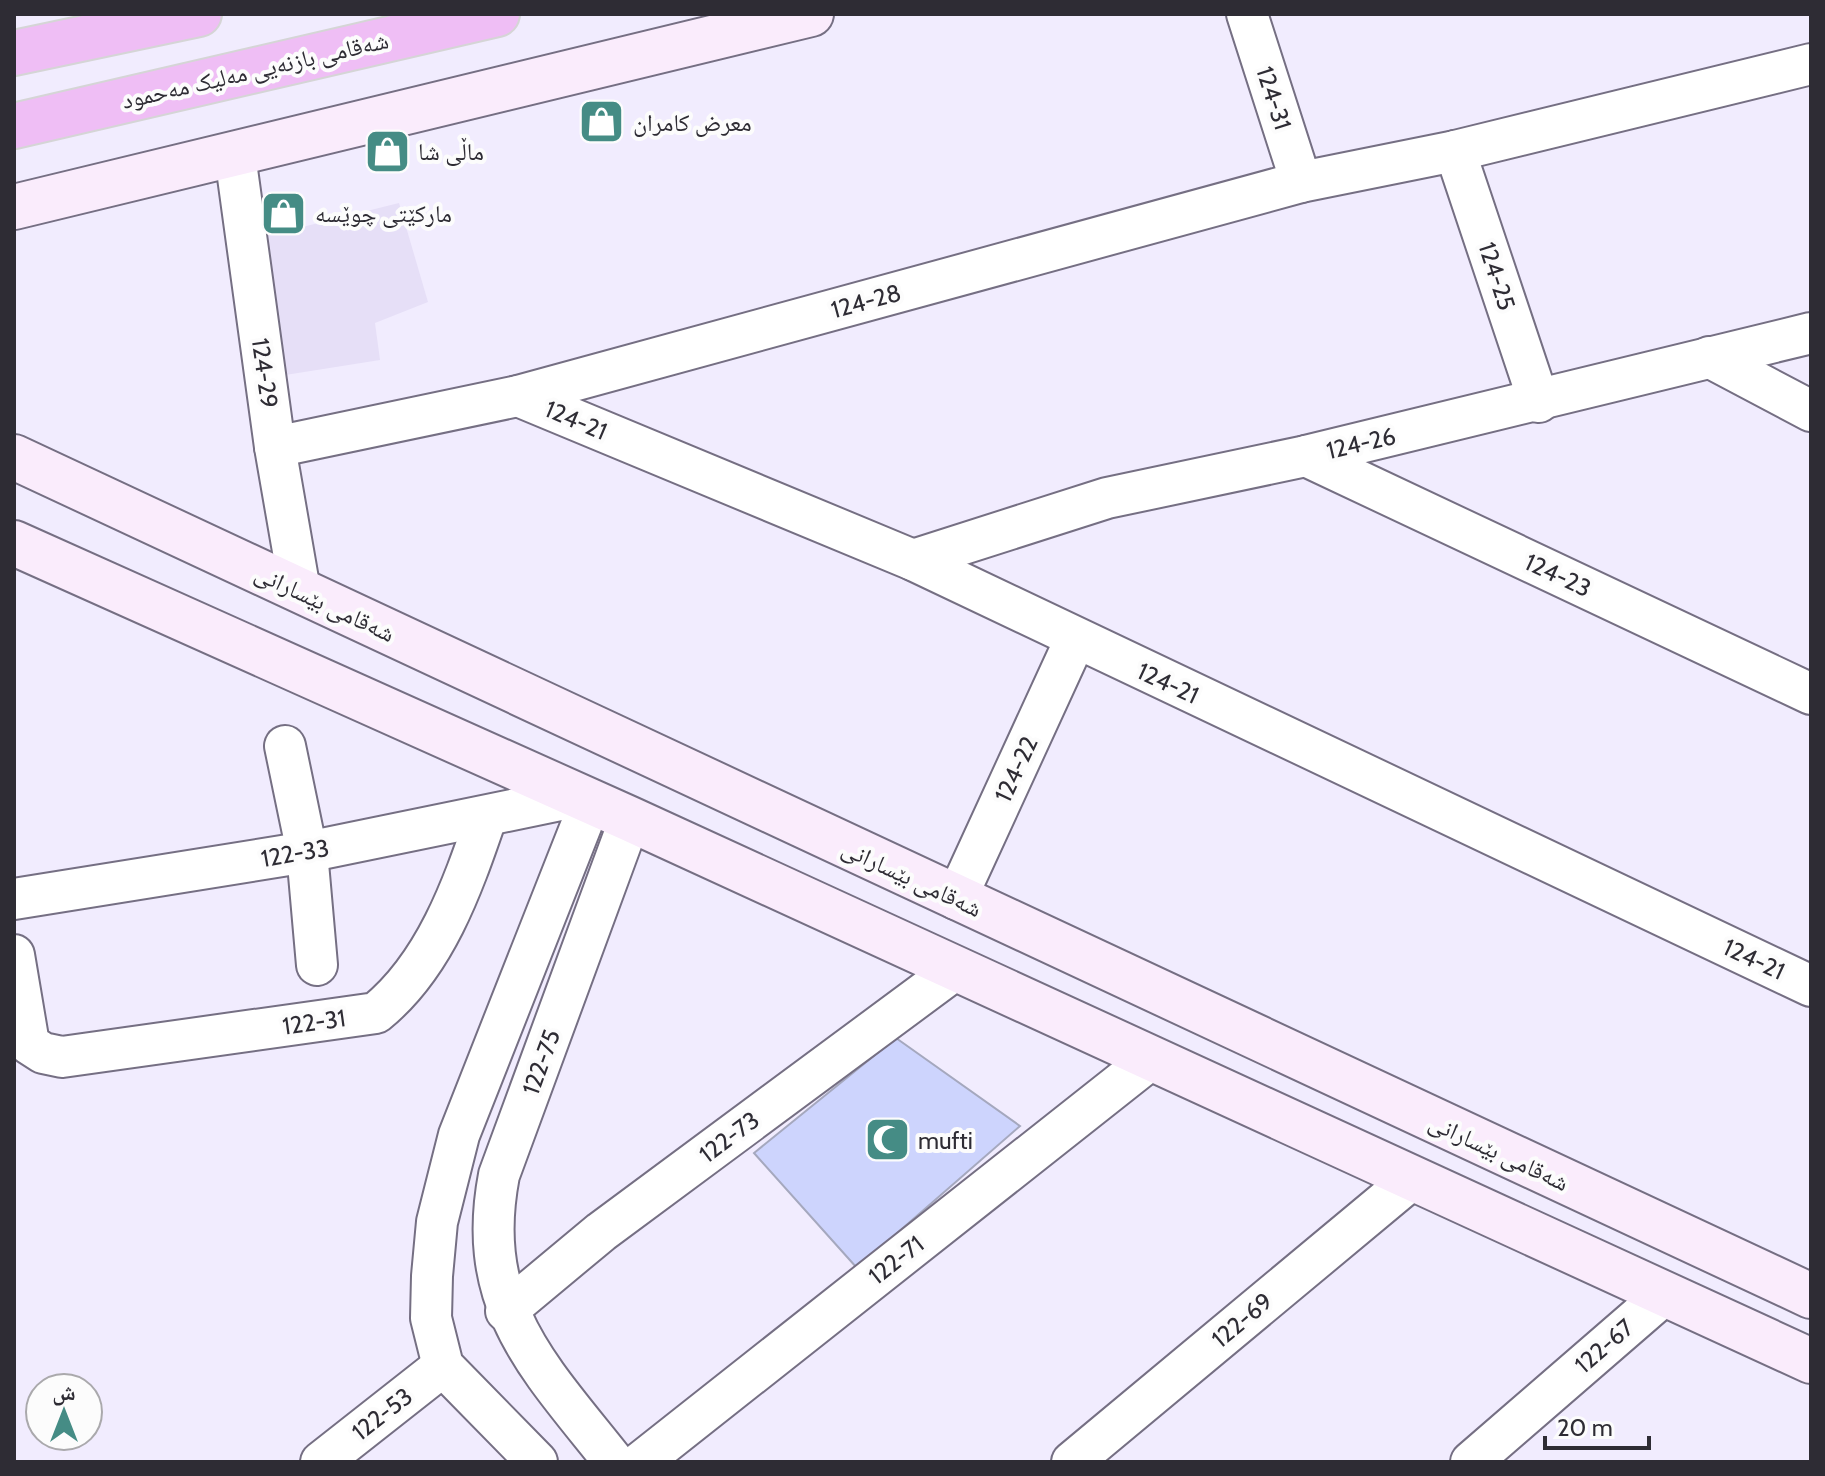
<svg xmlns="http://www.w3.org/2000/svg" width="1825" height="1476" font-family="Cabin,'Noto Naskh Arabic',sans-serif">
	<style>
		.built { fill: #e6dff7 }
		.building { fill: #cdd4fd; stroke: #a5a8be; stroke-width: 2 }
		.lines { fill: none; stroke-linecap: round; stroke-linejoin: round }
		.street-casing { stroke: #756f83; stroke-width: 44 }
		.secondary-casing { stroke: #756f83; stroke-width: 48 }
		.highway-casing { stroke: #d5d5d6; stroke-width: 48 }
		.street { stroke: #fff; stroke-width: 40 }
		.secondary { stroke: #faecfc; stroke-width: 44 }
		.highway { stroke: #efbef5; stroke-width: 44 }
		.labels { text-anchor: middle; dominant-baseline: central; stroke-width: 8; stroke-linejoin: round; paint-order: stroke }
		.street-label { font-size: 24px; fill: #2e2c34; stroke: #fcfcfc }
		.poi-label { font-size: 24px; fill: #2e2c34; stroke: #fcfcfc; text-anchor: start }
	</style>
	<rect width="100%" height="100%" fill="#f1ecfe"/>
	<path class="built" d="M399 203 428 302 375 323 380 360 279 376 254 239Z"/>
	<path class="building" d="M896 1038 1020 1126 857 1268 754 1153Z"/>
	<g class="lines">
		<defs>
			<g id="street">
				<path d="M1247 14 1301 182"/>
				<path d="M1455 151 1539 402"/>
				<path d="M235 155 275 447 300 591"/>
				<path d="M1709 357 1811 411"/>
				<path d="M518 396 913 560 1811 986"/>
				<path d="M275 447 518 396 1301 182 1455 151 1811 64"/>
				<path d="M1306 456 1811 694"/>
				<path d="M913 560 1107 498 1306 456 1811 333"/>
				<path d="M285 746 307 852 317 965"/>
				<path d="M14 899 307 852 575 797"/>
				<path d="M956 899 1075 640"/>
				<path d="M14 955 29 1044 43 1053 62 1057 376 1013C435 965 462 888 486 818"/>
				<path d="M506 1311 601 1232 956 969"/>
				<path d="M321 1462 443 1366"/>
				<path d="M537 1462 443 1366 431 1318 432 1276 437 1222 459 1135 590 803"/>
				<path d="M614 1462C539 1367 474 1306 499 1175L630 819"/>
				<path d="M641 1462 1151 1059"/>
				<path d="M1072 1462 1412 1179"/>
				<path d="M1471 1462 1665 1294"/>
			</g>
			<g id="secondary">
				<path d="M14 207 811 14"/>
				<path d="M14 457 1811 1296"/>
				<path d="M14 543 630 819 1811 1361"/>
			</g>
			<g id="highway">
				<path d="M14 53 199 14"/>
				<path d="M14 126 497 14"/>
			</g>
		</defs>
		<use href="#street" class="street-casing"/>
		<use href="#secondary" class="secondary-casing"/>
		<use href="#highway" class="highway-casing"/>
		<use href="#street" class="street"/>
		<use href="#secondary" class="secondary"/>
		<use href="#highway" class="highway"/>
	</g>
	<defs>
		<symbol id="shop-square" viewBox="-11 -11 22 22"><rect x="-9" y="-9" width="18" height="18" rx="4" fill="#458c85" stroke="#fcfcfc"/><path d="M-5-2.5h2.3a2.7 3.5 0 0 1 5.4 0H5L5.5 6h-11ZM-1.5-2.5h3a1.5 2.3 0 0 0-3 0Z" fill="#fff"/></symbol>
		<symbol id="mosque-square" viewBox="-11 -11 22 22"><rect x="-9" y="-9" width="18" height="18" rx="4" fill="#458c85" stroke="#fcfcfc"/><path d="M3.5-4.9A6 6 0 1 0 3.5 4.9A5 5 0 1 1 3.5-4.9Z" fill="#fff"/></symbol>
	</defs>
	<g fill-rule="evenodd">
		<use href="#shop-square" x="576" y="96" width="51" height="51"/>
		<use href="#shop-square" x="362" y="126" width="51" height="51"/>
		<use href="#shop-square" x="258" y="188" width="51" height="51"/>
		<use href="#mosque-square" x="862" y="1114" width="51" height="51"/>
	</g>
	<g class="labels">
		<g class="street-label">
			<text transform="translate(255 70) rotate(-13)">شەقامی بازنەیی مەلیک مەحمود</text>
			<text transform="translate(1274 98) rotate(72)">124-31</text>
			<text transform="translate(1497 276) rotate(72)">124-25</text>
			<text transform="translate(866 301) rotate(-15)">124-28</text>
			<text transform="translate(265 373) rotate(82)">124-29</text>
			<text transform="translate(576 420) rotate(23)">124-21</text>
			<text transform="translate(1361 443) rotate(-13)">124-26</text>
			<text transform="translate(1558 575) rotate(25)">124-23</text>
			<text transform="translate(325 603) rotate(25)">شەقامی بێسارانی</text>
			<text transform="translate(1168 683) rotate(25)">124-21</text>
			<text transform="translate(1016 769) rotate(-65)">124-22</text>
			<text transform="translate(295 853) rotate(-10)">122-33</text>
			<text transform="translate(912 878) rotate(25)">شەقامی بێسارانی</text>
			<text transform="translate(1754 959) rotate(25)">124-21</text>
			<text transform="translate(314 1022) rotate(-8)">122-31</text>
			<text transform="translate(541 1062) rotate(-70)">122-75</text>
			<text transform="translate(729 1137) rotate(-37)">122-73</text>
			<text transform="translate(1499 1152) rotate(25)">شەقامی بێسارانی</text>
			<text transform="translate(896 1260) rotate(-38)">122-71</text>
			<text transform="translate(1242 1320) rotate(-40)">122-69</text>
			<text transform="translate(1604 1346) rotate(-41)">122-67</text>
			<text transform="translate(382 1414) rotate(-38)">122-53</text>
		</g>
		<g class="poi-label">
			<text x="633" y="122">معرض كامران</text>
			<text x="418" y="151">ماڵی شا</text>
			<text x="315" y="213">مارکێتی چوێسە</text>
			<text x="918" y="1140">mufti</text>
		</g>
	</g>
	<rect width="1825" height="1476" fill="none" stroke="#2e2c34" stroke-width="32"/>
	<g transform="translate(64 1412)"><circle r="38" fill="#fcfcfc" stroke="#aaa9ac" stroke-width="2"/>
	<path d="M0-6L14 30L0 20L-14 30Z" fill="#458c85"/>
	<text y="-12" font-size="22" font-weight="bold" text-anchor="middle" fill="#2e2c34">ش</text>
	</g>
	<path d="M1545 1436v12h104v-12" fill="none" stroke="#2e2c34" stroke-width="4"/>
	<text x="1557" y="1436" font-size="24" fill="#2e2c34" stroke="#fcfcfc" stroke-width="6" paint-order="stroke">20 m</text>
</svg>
